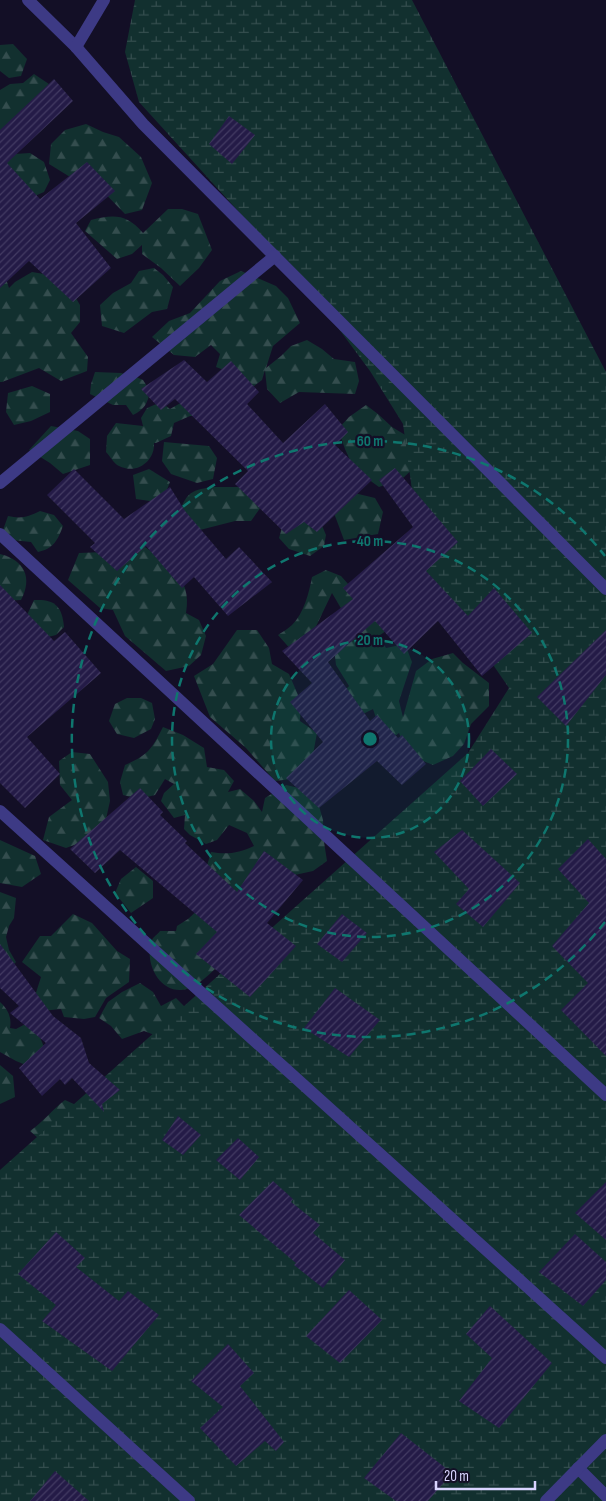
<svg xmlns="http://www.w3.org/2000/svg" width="606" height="1501" font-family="'Sofia Sans Condensed',sans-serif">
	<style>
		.forest { fill: url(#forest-firs) }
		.wetland { fill: url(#wetland-marsh) }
		.building { fill: url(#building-hatch) }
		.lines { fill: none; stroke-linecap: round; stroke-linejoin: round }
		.minor { stroke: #3d3a85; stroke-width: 12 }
		.ring { fill: none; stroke: #0f766e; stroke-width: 2.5; stroke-dasharray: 9 6 }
		.centre { fill: #0f766e; stroke: #130f26; stroke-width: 2.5 }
		.ring-label { font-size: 15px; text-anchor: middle; font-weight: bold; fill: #0f766e; stroke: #130f26; stroke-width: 4.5; stroke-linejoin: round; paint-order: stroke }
	</style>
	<defs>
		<pattern id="forest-firs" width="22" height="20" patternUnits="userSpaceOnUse" patternTransform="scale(1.25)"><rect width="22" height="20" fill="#12302f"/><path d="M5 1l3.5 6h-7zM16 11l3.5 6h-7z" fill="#344d4e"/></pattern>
		<pattern id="wetland-marsh" width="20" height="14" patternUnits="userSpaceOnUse" patternTransform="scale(1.25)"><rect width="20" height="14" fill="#12302f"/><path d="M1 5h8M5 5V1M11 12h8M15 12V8" fill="none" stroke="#344d4e"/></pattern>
		<pattern id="building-hatch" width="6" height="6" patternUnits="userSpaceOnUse" patternTransform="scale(1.25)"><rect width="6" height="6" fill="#241b47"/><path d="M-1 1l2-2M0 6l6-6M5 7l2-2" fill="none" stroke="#433b63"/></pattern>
	</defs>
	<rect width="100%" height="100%" fill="#130f26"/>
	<g class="forest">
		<path d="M13 44 27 59 21 76 9 78 0 71V45Z"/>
		<path d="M34 74 52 86 0 148V90L10 84 23 83Z"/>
		<path d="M86 124 103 132 119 137 141 157 152 183 142 210 125 214 87 175 75 180 49 164 51 144 65 130Z"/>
		<path d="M30 153 44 162 50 180 44 192 28 199 0 160 15 154Z"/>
		<path d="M168 209H182L198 214 212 250 199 268 180 286 161 268 142 254V245L132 254 117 259 85 231 91 220C114 214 127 214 143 233Z"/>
		<path d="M0 268 3 270 9 288 15 282 32 272 56 276 71 290 80 305V322L71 333 88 357 87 371 61 381 39 368 2 382H0Z"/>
		<path d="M154 268 163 275 173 287 167 309 152 312 124 333 102 326 100 305 113 293 131 283 139 271Z"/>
		<path d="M241 271 276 286 288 298 300 323 273 346 266 368 281 356 291 346 307 340 322 349 334 359 355 362 359 381 355 394 299 392 280 403 267 389 265 370 262 380 250 389 232 373 216 367 220 354 211 345 195 357 174 355 152 337 169 321 190 313 220 281Z"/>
		<path d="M95 372 121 373 136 377 143 380 150 391C148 403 144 410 133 415L126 405H113L90 394 91 384Z"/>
		<path d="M32 386 50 394V412L31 421 14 425 6 412 8 393Z"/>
		<path d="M193 396 202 416H190L174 423 171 436 156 443H154C155 461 137 475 119 466 114 464 110 456 106 452L107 436 116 423 143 426 141 418 147 408 161 402 170 409Z"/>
		<path d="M366 405 378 414 392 427 417 442V465L403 478 379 487 354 469 345 449 338 429 349 417Z"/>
		<path d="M51 426 78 431 90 439V465L63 474 50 463 29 450Z"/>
		<path d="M164 442 209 446 217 458 213 479 197 483 171 474 162 461Z"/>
		<path d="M149 469 170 482 164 497 157 502 136 499 133 475Z"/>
		<path d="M211 487H250L263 504 251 521H235L192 532 179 512C188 493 189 491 211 487Z"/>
		<path d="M350 492 375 498 383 512 378 534 344 540 331 505Z"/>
		<path d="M40 511 54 515 63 526C58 540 53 549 38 552L31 542 12 540 3 530 8 516C21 519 28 517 40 511Z"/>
		<path d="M284 521H320L326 535 324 546 310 556 289 549 279 538Z"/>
		<path d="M139 543C165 561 193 576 186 613L199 620 206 636 201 655 189 666 166 671 125 636 113 610 100 608 68 580 79 553 103 552Z"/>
		<path d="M0 554C24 560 33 577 21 600L0 601Z"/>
		<path d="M326 570 341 576 365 603 391 627 379 636 386 648 405 644 412 662 399 701 403 717 416 671 432 659 453 653 463 663 489 683V706L471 724 464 744 453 756 433 765C414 757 407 754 399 733L391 739 378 724 373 709 363 714 340 695 349 686 336 665 334 648 345 615 332 593 310 639 293 652 278 635C282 632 288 629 292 625 304 613 309 593 312 577Z"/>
		<path d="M34 600C55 599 62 606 64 627L56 635 44 638 27 615Z"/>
		<path d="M237 630H257L269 648 272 664 289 674 301 702 300 721 317 733 311 765 299 778 275 781 246 748 210 717 194 676 213 664Z"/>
		<path d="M127 698H141L152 703 155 719 151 729 134 738 117 734 109 721 115 704Z"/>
		<path d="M163 727 183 735 204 748 207 767 224 770 234 781 228 792 240 789 254 801 262 812 265 798 286 785 308 790 317 799 323 820 324 842 327 861 313 871 290 876 218 966C210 974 193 991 180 990 157 990 144 960 152 940 153 937 158 934 160 931H176L177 926 188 919 202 906 206 869 211 852C227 855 239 853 254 846L247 833 229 825 217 840 206 844 190 835 184 829 185 815 174 818 161 801 164 793 174 784 165 779 155 795 139 799 123 795 120 782 125 765C148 755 152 749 163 727Z"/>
		<path d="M72 752 90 754 108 782 110 801 104 828 88 840 66 848 43 840 49 817 72 800 60 785 59 761Z"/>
		<path d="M0 840 35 856 41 874 22 887 0 883Z"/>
		<path d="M136 867 153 881V898L131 913 115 893 121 879Z"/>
		<path d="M0 892 16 898 14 918 9 926 6 937 9 950 16 962 9 969 0 967Z"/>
		<path d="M73 914 92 923 117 951 130 959 129 982 106 998 95 1017 84 1019 64 1017 61 1009 41 1011 33 1002 41 977 22 962 40 936H51Z"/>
		<path d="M140 983 153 992 161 1006 176 998 186 1008 165 1039 144 1031 122 1039 111 1026 99 1018 108 1002 122 992Z"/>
		<path d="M0 1002C8 1009 12 1018 10 1028L16 1029 33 1020 46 1052 31 1067 16 1061 0 1052Z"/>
		<path d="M0 1065 13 1076 15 1097 0 1104Z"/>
		<path d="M65 1100 87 1110 47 1146 30 1131C43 1122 52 1110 65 1100Z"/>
	</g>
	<path class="wetland" d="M135 0H412L606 372V1501H0V1170L468 753 509 688 487 656 422 601 418 534 403 424 370 371 310 290 139 102 125 52Z"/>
	<g class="building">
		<path d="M54 79 73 101 7 163 40 199 87 162 115 191 76 223 111 268 73 302 29 261 0 288V130Z"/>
		<path d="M229 116 255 135 232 164 209 144Z"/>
		<path d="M184 360 207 382 231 361 259 392 247 404 283 443 325 404 348 432 335 445 372 480 317 532 304 522 286 534 235 484 248 471 175 399 161 410 141 389Z"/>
		<path d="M395 468 458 542 426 571 468 616 494 588 532 633 482 676 438 621 404 654 375 621 328 662 370 721 377 715 398 738 402 735 426 764 402 785 377 761 319 808 286 778 323 742 290 702 312 683 282 651 353 599 343 588 413 527 379 480Z"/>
		<path d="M74 469 124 519 170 487 185 511 226 559 239 547 272 582 228 616 194 577 182 588 146 546 117 571 90 547 95 543 47 495Z"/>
		<path d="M0 585 54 641 65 632 101 673 27 737 60 774 25 808 0 783Z"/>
		<path d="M606 630V675L566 726 537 697Z"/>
		<path d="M491 749 517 774 483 806 460 781Z"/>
		<path d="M140 788 163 812 160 815 187 841 185 843 237 892 264 851 303 880 267 923 296 946 250 997 196 954 217 932 120 850 95 873 70 849Z"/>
		<path d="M462 830 520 883 483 927 456 904 469 889 434 852Z"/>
		<path d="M588 839 606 859V1056L561 1010 588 983 552 946 589 903 558 869Z"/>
		<path d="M342 914 367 933 342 962 317 944Z"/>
		<path d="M0 944 53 1016 81 1038 89 1063 120 1090 102 1104 104 1112 72 1078 65 1085 60 1079 42 1096 19 1068 46 1043 10 1013 19 1006 0 988Z"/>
		<path d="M335 988 380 1020 349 1057 304 1028Z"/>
		<path d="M178 1116 201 1135 183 1155 162 1140Z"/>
		<path d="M238 1138 259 1157 240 1180 216 1160Z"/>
		<path d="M273 1181 293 1199 291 1202 320 1225 313 1233 345 1260 323 1288 294 1265 296 1263 239 1215Z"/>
		<path d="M606 1182V1240L575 1213Z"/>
		<path d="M56 1232 85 1258 76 1267 119 1301 128 1291 159 1315 112 1371 42 1321 56 1305 18 1274Z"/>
		<path d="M575 1234 606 1262V1280L583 1306 539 1272Z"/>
		<path d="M349 1290 382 1320 340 1363 306 1336Z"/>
		<path d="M490 1306 552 1363 499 1428 459 1401 492 1358 466 1334Z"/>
		<path d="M228 1344 254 1373 240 1386 284 1442 276 1451 265 1441 236 1466 200 1428 223 1407 191 1381Z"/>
		<path d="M401 1433 452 1473 428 1501H396L364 1478Z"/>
		<path d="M55 1471 89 1501H30Z"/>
	</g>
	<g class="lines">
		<g class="minor">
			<path d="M28 0 76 47 143 124 606 589"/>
			<path d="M76 47 104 0"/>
			<path d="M0 483 275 256"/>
			<path d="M0 534 606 1095"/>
			<path d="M0 811 606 1358"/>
			<path d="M0 1329 189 1501"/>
			<path d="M578 1468 606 1496"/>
			<path d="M546 1501 606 1440"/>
		</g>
	</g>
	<circle cx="370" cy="739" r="99" fill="#0f766e" fill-opacity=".12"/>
	<g class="ring">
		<circle cx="370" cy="739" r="99"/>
		<circle cx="370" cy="739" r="198"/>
		<path d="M605 922A298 298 0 1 1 605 556"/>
	</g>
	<circle cx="370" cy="739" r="8" class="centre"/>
	<g class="ring-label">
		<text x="370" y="446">60 m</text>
		<text x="370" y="546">40 m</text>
		<text x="370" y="645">20 m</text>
	</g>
	<path d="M436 1481v8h99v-8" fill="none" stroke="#d9d4ff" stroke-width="2.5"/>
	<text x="444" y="1481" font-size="15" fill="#d9d4ff" stroke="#130f26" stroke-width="4" paint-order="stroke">20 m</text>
</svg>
